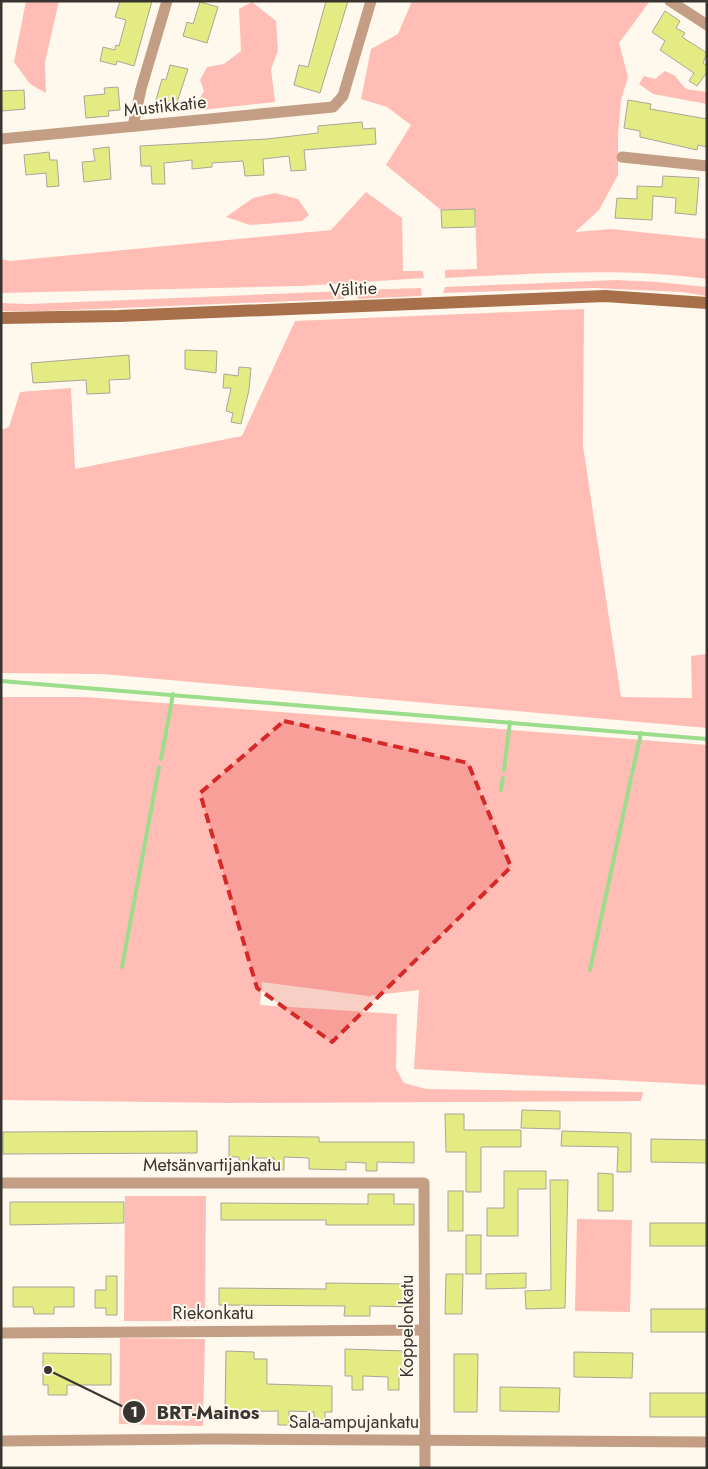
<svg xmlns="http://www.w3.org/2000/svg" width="708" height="1469" font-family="Jost,sans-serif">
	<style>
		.green { fill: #ffbdb5 }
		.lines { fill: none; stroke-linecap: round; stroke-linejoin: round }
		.stream { stroke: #9cdd8d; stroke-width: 4 }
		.building { fill: #e5eb83; stroke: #a6a79b }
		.minor { stroke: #c39d84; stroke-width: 11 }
		.secondary { stroke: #a7704b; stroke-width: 12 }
		.marked { fill: #d62828; fill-opacity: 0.2; stroke: #d62828; stroke-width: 4; stroke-dasharray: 10 6; stroke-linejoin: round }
		.labels { text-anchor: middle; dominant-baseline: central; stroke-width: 4; stroke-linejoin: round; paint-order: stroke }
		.street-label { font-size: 18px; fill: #383531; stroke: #fff9ed }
		.leader { fill: none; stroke: #383531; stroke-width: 2 }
		.callout-dot { fill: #383531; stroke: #fff9ed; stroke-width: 2 }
		.mark-label { font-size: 15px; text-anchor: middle; font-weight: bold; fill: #fff }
		.callout-label { font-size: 19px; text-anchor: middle; font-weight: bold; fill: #383531; stroke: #fff9ed; stroke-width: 4; stroke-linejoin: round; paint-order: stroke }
	</style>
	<rect width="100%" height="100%" fill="#fff9ed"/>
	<g class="green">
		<path d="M26 1H59L45 62 46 93 30 84 14 62Z"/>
		<path d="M412 1H650L619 43 628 77 621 100 618 134V175L599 210 575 232 611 229 707 239V279C621 267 531 274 445 278V270L477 269 475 209 441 210 386 165 411 125 387 107 361 99 371 49 398 34Z"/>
		<path d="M252 2 276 21 278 51 271 69 275 102 192 111 204 91 200 80 207 67 224 64 241 51 239 9Z"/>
		<path d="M665 71 674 75 686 89 707 92V104L653 94 639 84 644 76 655 79Z"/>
		<path d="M366 192 402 218 403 271H423L424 278 301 286 1 293V259L10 261 331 230Z"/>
		<path d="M275 193 298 199 309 215 302 221 250 225 226 217 253 198Z"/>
		<path d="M616 280 657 282 707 287V296L681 292 594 288 443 293 445 287Z"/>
		<path d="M421 288 422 295 420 296 359 299 355 295V291L358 290Z"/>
		<path d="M345 291 344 299 47 311H1V303L29 304Z"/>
		<path d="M584 309 583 446 621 697 692 698 691 656 707 654V728L103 674 1 673V430L9 427 20 392 71 388 75 469 242 436 295 321Z"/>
		<path d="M1 697H85L707 745V1085L414 1069 419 990 368 996 262 982 260 1005 397 1014 396 1069 404 1083 426 1089 643 1092 641 1101 229 1103 1 1100Z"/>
		<path d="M125 1196H206L205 1321H124Z"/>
		<path d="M577 1219 632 1220 630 1312 575 1311Z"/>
		<path d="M120 1338 205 1339 203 1426 119 1424Z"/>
	</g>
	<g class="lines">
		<g class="stream">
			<path d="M1 681 707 739"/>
			<path d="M161 759 173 694"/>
			<path d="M504 770 510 722"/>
			<path d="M632 774 641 733"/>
			<path d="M501 790 503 778"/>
			<path d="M122 967 159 767"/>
			<path d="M590 970 631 778"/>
		</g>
	</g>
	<g class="building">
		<path d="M120 1H152L134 66 117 61 116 65 100 61 103 47 115 50 116 45 119 46 126 20 115 17Z"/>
		<path d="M326 1H348L320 93 294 85 299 65 308 67Z"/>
		<path d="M200 2 218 7 207 43 183 36 187 22 193 24Z"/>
		<path d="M665 11 680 21 676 28 685 33 682 37 707 53 703 63 707 66V72L697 86 689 81 694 73 660 50 665 41 652 32Z"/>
		<path d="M170 65 188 69 176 105 156 100 162 79 166 80Z"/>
		<path d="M118 87 120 110 108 111 109 116 86 118 84 96 105 94 104 88Z"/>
		<path d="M24 90 25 109 2 111 1 91Z"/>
		<path d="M628 100 651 104 650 109 707 119V147L698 145 697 150 640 137V131L624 128Z"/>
		<path d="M362 122 363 129 375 128 376 144 304 150 306 170 291 171 289 156 263 159 264 175 245 176 243 161 212 163V167L192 169V160L164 163 165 184H152L151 166H141L140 146 267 139 318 133V126Z"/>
		<path d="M109 147 111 179 84 182 82 162 95 161 93 149Z"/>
		<path d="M49 152 50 160H57L59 186 47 187 46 173 26 175 24 155Z"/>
		<path d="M663 176 699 178 696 215 675 213 676 198 653 196 652 220 615 218 617 198 637 199V186L662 187Z"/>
		<path d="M475 209V227L442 228 441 210Z"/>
		<path d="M185 350 217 351 216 373 185 369Z"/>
		<path d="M129 355 130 379 109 380 110 393 87 394 86 380 33 383 31 363Z"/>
		<path d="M239 367 251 368 249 390 241 424 231 422 233 413 226 411 231 388H223L224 374 238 376Z"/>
		<path d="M522 1110 560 1111V1129L521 1128Z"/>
		<path d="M445 1114H464V1130H521V1147H481V1192H466V1152H446Z"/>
		<path d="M197 1131V1153L3 1154V1132Z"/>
		<path d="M562 1131 631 1133V1172H617L618 1147 561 1146Z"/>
		<path d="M229 1136 319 1137V1142H414V1163L377 1162V1171H366V1163L346 1162V1170L309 1169V1158L284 1157V1170L273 1169 274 1158H249V1161H239V1157H229Z"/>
		<path d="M651 1139 707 1140V1163L651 1162Z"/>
		<path d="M504 1171H546V1189H518V1236H487V1208H504Z"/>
		<path d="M598 1173 613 1174V1211H598Z"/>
		<path d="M550 1180H568L565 1308 526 1309 525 1291 551 1290Z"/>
		<rect x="448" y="1191" width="15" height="40"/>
		<path d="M368 1194H394V1204H414V1225H326V1220H221V1203L368 1204Z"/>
		<path d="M10 1202H124V1223L10 1225Z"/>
		<rect x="650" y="1223" width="57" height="23"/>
		<rect x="466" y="1235" width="15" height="39"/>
		<path d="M526 1273V1288L486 1289V1274Z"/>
		<path d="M446 1274H463L462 1314H445Z"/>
		<path d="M106 1276H117V1315H106V1308H95V1290H106Z"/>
		<path d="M326 1283 413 1284V1307L370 1306V1316H344L345 1306 219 1305V1288L326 1289Z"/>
		<path d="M13 1287H74V1307H54V1314H34L33 1307H13Z"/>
		<rect x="651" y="1309" width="56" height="23"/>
		<path d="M345 1349 406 1351V1377H399V1390H388V1377L363 1376V1390H352V1376H345Z"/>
		<path d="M226 1351 254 1352V1359H267V1384L332 1386V1412H325V1425H314V1412L289 1411V1425H278V1411L225 1412Z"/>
		<path d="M574 1352 633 1353 632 1378 574 1377Z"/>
		<path d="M43 1353 111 1354V1385H67V1395H48V1385H43Z"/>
		<path d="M454 1354H478L477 1412H454Z"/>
		<path d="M500 1387 560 1388 559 1412 500 1411Z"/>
		<rect x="650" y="1393" width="57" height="24"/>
	</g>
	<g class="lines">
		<g class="minor">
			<path d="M670 1 707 25"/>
			<path d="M133 126 141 89 167 1"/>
			<path d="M1 139 333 107 343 96 371 1"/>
			<path d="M622 157 707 166"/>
			<path d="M1 1183H424L425 1468"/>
			<path d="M1 1333 424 1330"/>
			<path d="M1 1441 211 1439 707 1442"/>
		</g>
		<path class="secondary" d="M1 318 119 316 605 296 707 303"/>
	</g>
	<path class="marked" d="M284 721 468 763 511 867 332 1042 257 988 200 793Z"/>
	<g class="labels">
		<g class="street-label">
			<text transform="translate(165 106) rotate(-6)">Mustikkatie</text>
			<text transform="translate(353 289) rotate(-3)">Välitie</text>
			<text x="212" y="1165">Metsänvartijankatu</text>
			<text x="213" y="1313">Riekonkatu</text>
			<text transform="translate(407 1326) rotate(-90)">Koppelonkatu</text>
			<text x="354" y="1422">Sala-ampujankatu</text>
		</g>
	</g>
	<path class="leader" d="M48 1370L134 1412"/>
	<g class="callout-dot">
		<circle cx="48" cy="1370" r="5"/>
		<circle cx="134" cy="1412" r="12"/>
	</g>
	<g class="mark-label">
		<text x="134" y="1417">1</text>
	</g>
	<g class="callout-label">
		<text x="208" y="1419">BRT-Mainos</text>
	</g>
	<rect width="708" height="1469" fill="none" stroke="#383531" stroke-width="5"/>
</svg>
